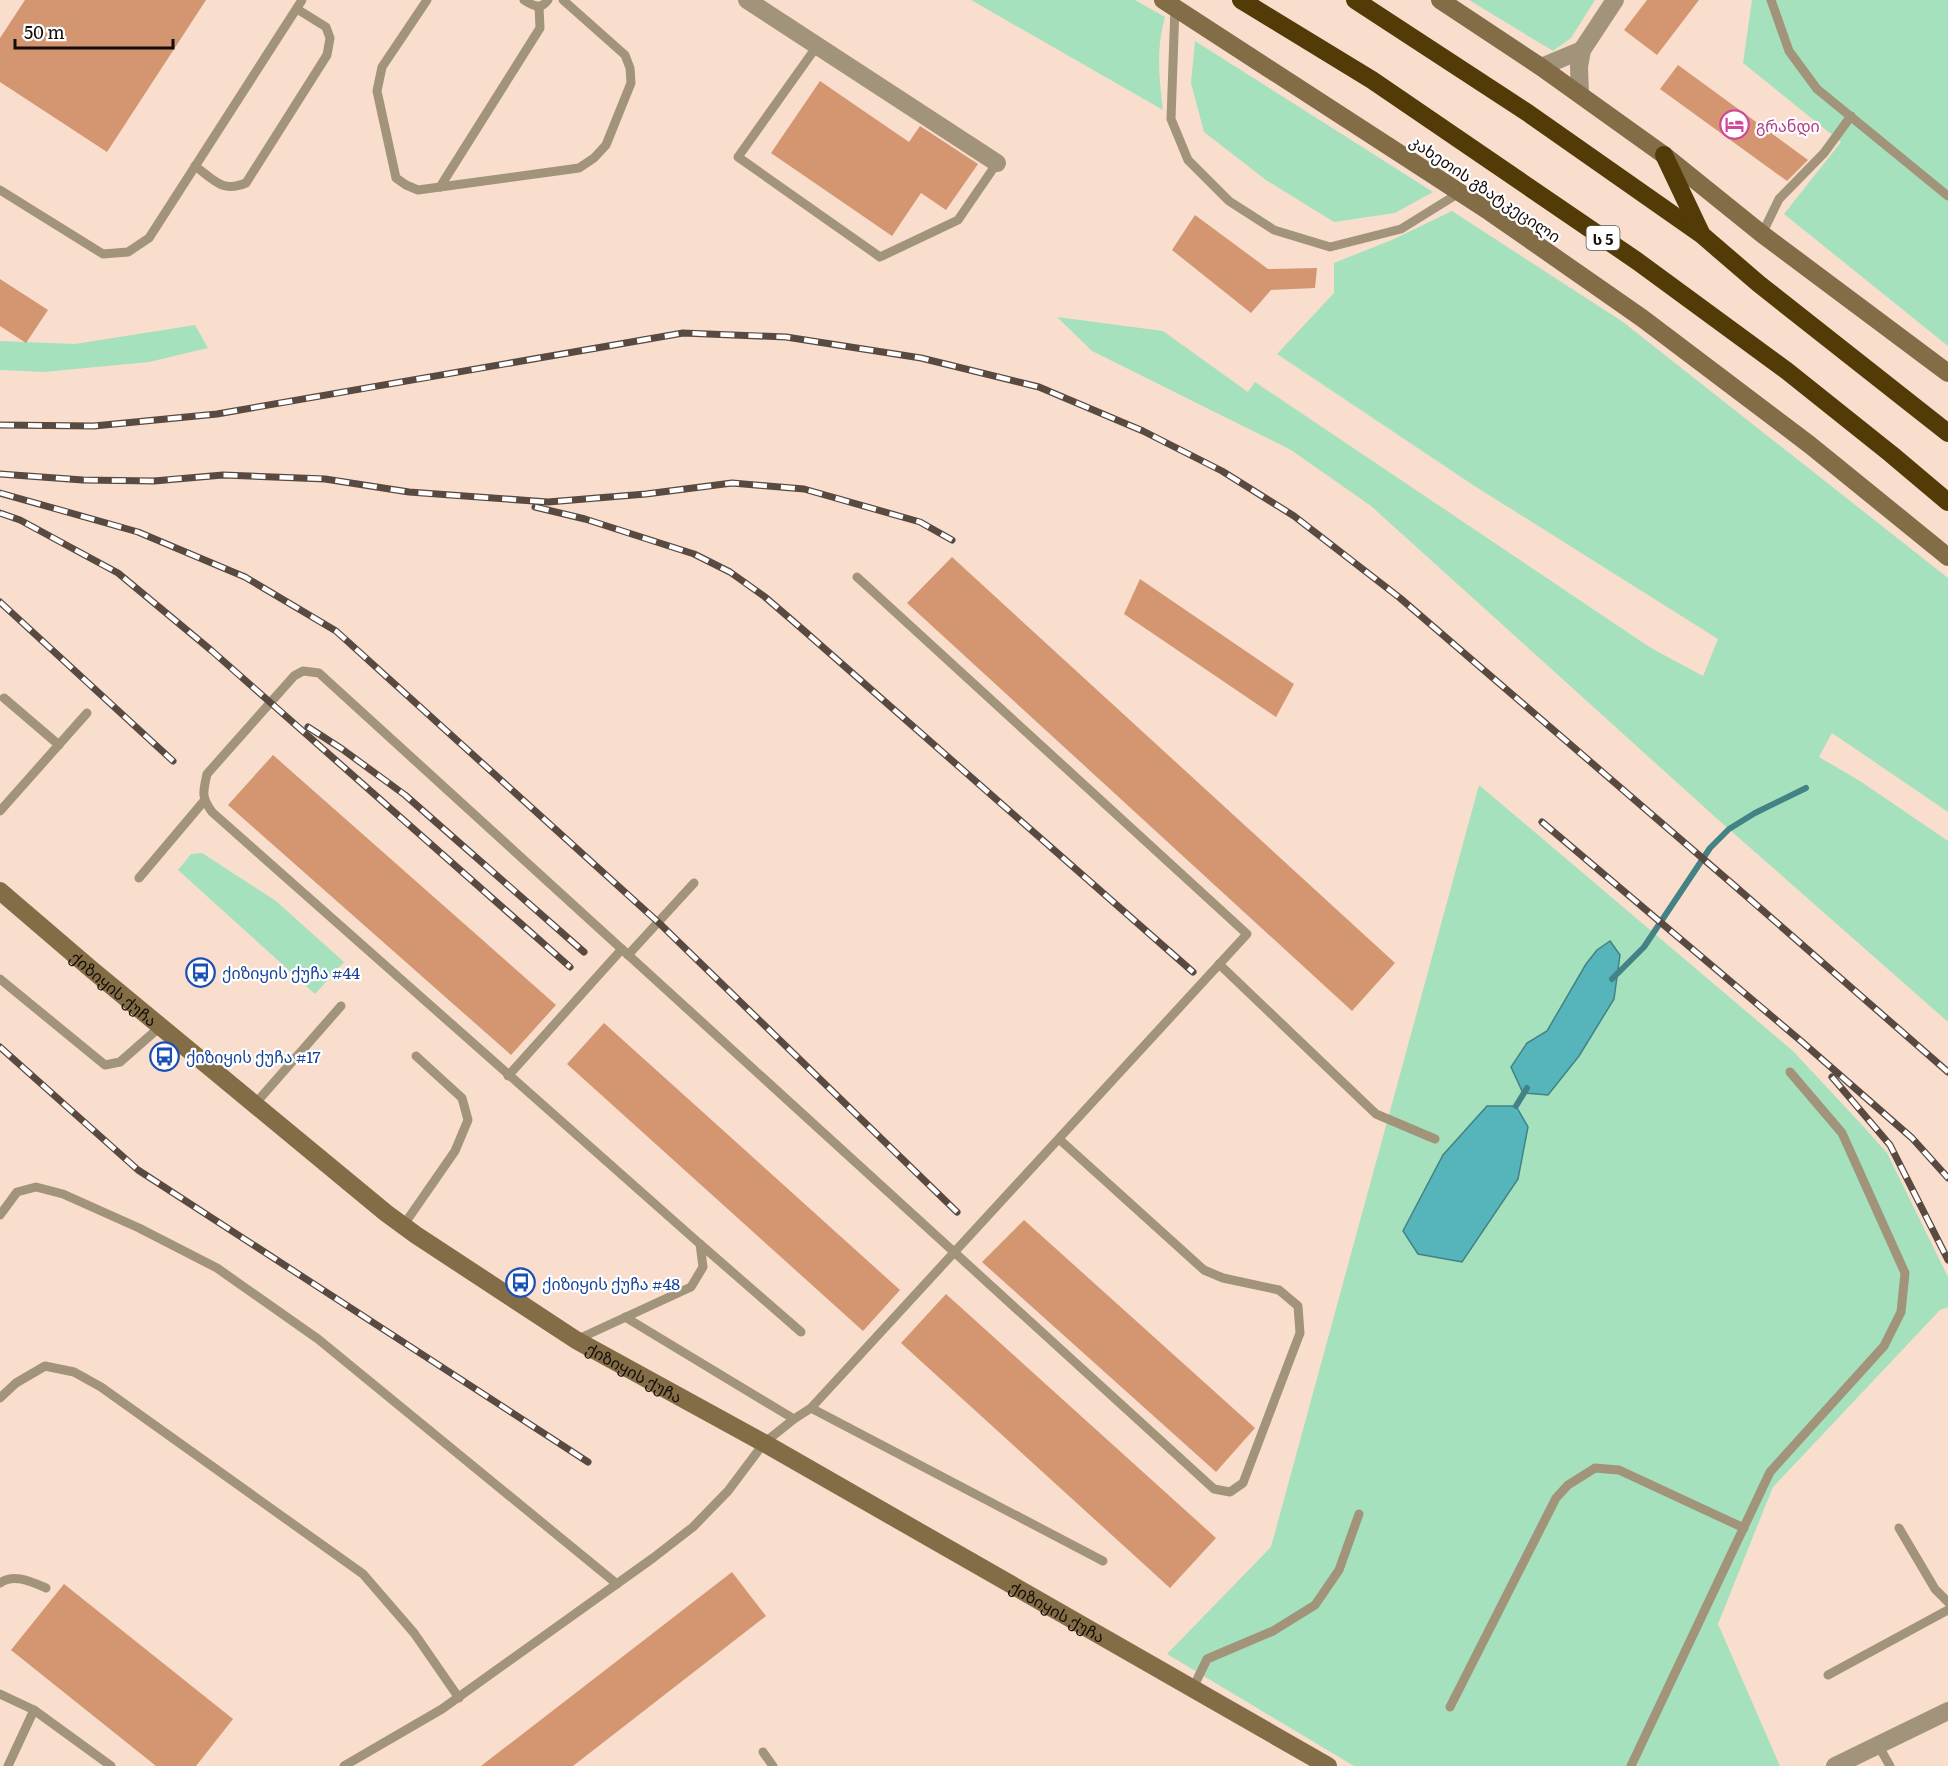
<svg xmlns="http://www.w3.org/2000/svg" width="1948" height="1766" font-family="Literata,'Noto Sans Georgian',serif">
	<style>
		.green { fill: #a5e1bd; fill-rule: evenodd }
		.water { fill: #56b4bb; stroke: #438285; stroke-width: 1.5 }
		.lines { fill: none; stroke-linecap: round; stroke-linejoin: round }
		.stream { stroke: #438285; stroke-width: 6 }
		.building { fill: #d39671 }
		.lane { stroke: #a2947a; stroke-width: 9 }
		.street { stroke: #a2947a; stroke-width: 18 }
		.secondary { stroke: #826d46; stroke-width: 18 }
		.highway { stroke: #523b07; stroke-width: 18 }
		.rail-casing { stroke: #584941; stroke-width: 7 }
		.rail { stroke: #fff; stroke-width: 4.5; stroke-dasharray: 14; stroke-linecap: butt }
		.labels { text-anchor: middle; dominant-baseline: central; stroke-width: 4.5; stroke-linejoin: round; paint-order: stroke }
		.shield { fill: #fff; stroke: #5c5652; stroke-width: 1.5 }
		.shield-label { font-size: 15px; font-weight: bold; fill: #160d08 }
		.hotel-label { font-size: 16px; fill: #b23c85; stroke: #fff; text-anchor: start }
		.street-label { font-size: 16px; fill: #160d08; stroke: #fff }
		.transit-label { font-size: 16px; fill: #164399; stroke: #fff; text-anchor: start }
	</style>
	<rect width="100%" height="100%" fill="#fadecd"/>
	<g class="green">
		<path d="M971 0H1135L1165 17C1156 51 1159 75 1163 110Z"/>
		<path d="M1469 0H1595L1571 38 1553 51Z"/>
		<path d="M1752 0H1948V346L1784 214 1841 142 1743 63Z"/>
		<path d="M1195 41 1433 192 1395 213 1334 222 1266 180 1204 132 1191 83Z"/>
		<path d="M1452 211 1623 322 1948 578V812L1832 733 1819 757 1860 781 1948 841V1022L1714 816 1371 506 1291 450 1092 351 1057 317 1163 331 1248 392 1255 382 1651 648 1703 676 1718 639 1473 485 1277 354 1334 293V263L1394 239Z"/>
		<path d="M195 325 208 348 149 362 44 372 0 370V341L75 344Z"/>
		<path d="M1479 785 1793 1051 1862 1125 1887 1153 1948 1277V1307L1940 1310 1773 1487 1718 1624 1780 1766H1354L1167 1654 1271 1547ZM1597 950 1523 1093 1527 1043 1547 1031 1586 964Z"/>
		<path d="M202 853 276 901 344 962 315 994 178 870 191 854Z"/>
	</g>
	<g class="water">
		<path d="M1610 941 1620 955 1614 999 1579 1056 1548 1095 1523 1093 1511 1067 1527 1043 1547 1031 1586 964 1597 950Z"/>
		<path d="M1487 1106H1516L1528 1127 1518 1179 1462 1262 1418 1254 1403 1231 1443 1155Z"/>
	</g>
	<g class="lines">
		<g class="stream">
			<path d="M1612 979 1644 947 1710 848 1729 829 1755 813 1806 788"/>
			<path d="M1516 1106 1527 1088"/>
		</g>
	</g>
	<g class="building">
		<path d="M25 0H206L107 152 0 82V38Z"/>
		<path d="M1647 0H1699L1657 55 1624 30Z"/>
		<path d="M1678 65 1808 160 1787 181 1660 89Z"/>
		<path d="M820 81 909 142 920 126 978 164 946 210 921 193 892 236 771 153Z"/>
		<path d="M1195 215 1268 269 1317 268 1315 288 1271 290 1251 313 1172 250Z"/>
		<path d="M0 279 48 310 26 343 0 326Z"/>
		<path d="M952 557 1395 963 1352 1011 907 603Z"/>
		<path d="M1140 579 1294 684 1276 717 1124 614Z"/>
		<path d="M273 755 556 1005 511 1055 228 805Z"/>
		<path d="M604 1023 900 1290 863 1331 567 1064Z"/>
		<path d="M1024 1220 1255 1428 1216 1472 982 1262Z"/>
		<path d="M946 1294 1216 1538 1170 1588 901 1343Z"/>
		<path d="M732 1572 766 1616 573 1766H481Z"/>
		<path d="M64 1584 233 1719 196 1766H156L11 1650Z"/>
	</g>
	<g class="lines">
		<g class="lane">
			<path d="M427 0 382 67 377 91 396 178 406 185 418 190 579 168 594 158 606 145 631 83 630 68 625 55 563 0"/>
			<path d="M524 0C533 6 541 10 548 0"/>
			<path d="M1771 0 1789 51 1817 89 1948 196"/>
			<path d="M1175 7 1171 119 1188 160 1229 201 1274 230 1330 247 1401 229 1459 193"/>
			<path d="M817 46 738 157 880 257 958 220 997 163"/>
			<path d="M195 166C214 180 222 193 246 183L327 55 330 38 326 27 297 9"/>
			<path d="M440 187 540 28 539 7"/>
			<path d="M0 190 103 254 128 252 149 238 302 0"/>
			<path d="M1762 234 1779 199 1824 153 1851 116"/>
			<path d="M4 698 59 745"/>
			<path d="M0 811 87 713"/>
			<path d="M139 878 204 801"/>
			<path d="M628 955 694 883"/>
			<path d="M1219 964 1376 1114 1435 1139"/>
			<path d="M0 979 105 1065 120 1062 161 1026"/>
			<path d="M508 1076 622 949"/>
			<path d="M255 1104 341 1006"/>
			<path d="M0 1215 17 1192 36 1187 63 1194 139 1228 217 1268 318 1339 617 1584"/>
			<path d="M403 1226 455 1151 468 1120 462 1098 416 1056"/>
			<path d="M700 1244 801 1332"/>
			<path d="M625 1317 794 1419"/>
			<path d="M576 1340 691 1287 703 1267 700 1244 212 812C201 797 203 792 207 774L294 676 303 671 319 673 1214 1489 1230 1492 1243 1483 1300 1333 1298 1306 1279 1290 1223 1278 1204 1270 1059 1139"/>
			<path d="M0 1398 16 1383 45 1366 74 1372 101 1387 363 1574 414 1633 459 1698"/>
			<path d="M811 1408 1103 1561"/>
			<path d="M1899 1528 1935 1589 1948 1602"/>
			<path d="M0 1583C14 1573 32 1582 46 1588"/>
			<path d="M1828 1675 1948 1610"/>
			<path d="M1193 1688 1207 1659 1273 1631 1315 1605 1339 1570 1359 1514"/>
			<path d="M0 1694 34 1710 8 1766"/>
			<path d="M1450 1707 1556 1498 1568 1485 1595 1468 1619 1470 1744 1528"/>
			<path d="M34 1710 111 1766"/>
			<path d="M1878 1745 1890 1766"/>
			<path d="M763 1752 773 1766"/>
			<path d="M344 1766 442 1709 653 1558 693 1527 728 1491 764 1443 794 1419 811 1408 1247 934 857 577"/>
			<path d="M1631 1766 1770 1472 1884 1346 1901 1312 1905 1273 1842 1133 1790 1072"/>
		</g>
		<g class="street">
			<path d="M747 0 997 163"/>
			<path d="M1541 67 1582 50"/>
			<path d="M1580 94 1579 67 1582 50 1615 0"/>
			<path d="M1835 1766 1948 1711"/>
		</g>
		<g class="secondary">
			<path d="M1163 0 1490 212 1642 318 1810 445 1948 557"/>
			<path d="M1440 0 1541 67 1664 155 1762 234 1948 373"/>
			<path id="s1" d="M0 891 91 969 386 1213 416 1235 576 1340 764 1443 1328 1766"/>
		</g>
		<g class="highway">
			<path d="M1241 0 1372 80 1637 261 1787 371 1891 454 1948 502"/>
			<path d="M1355 0 1528 113 1702 235 1759 284 1948 433"/>
			<path d="M1664 155 1701 233"/>
		</g>
		<defs>
			<g id="rail">
				<path d="M0 425 94 426 217 414 683 333 786 337 921 358 1039 387 1143 431 1222 471 1294 516 1400 598 1729 881 1948 1072"/>
				<path d="M0 474 83 480 154 481 223 475 325 479 409 492 548 502 646 494 732 483 804 489 920 522 952 540"/>
				<path d="M0 493 138 532 245 577 336 631 658 922 957 1212"/>
				<path d="M535 507 585 519 694 554 730 572 765 597 801 628 1193 972"/>
				<path d="M0 513 20 520 118 573 212 651 570 967"/>
				<path d="M0 602 173 761"/>
				<path d="M308 727 342 749 405 795 584 952"/>
				<path d="M1542 822 1801 1041 1912 1138 1948 1178"/>
				<path d="M0 1047 138 1170 588 1462"/>
				<path d="M1832 1077 1890 1145 1948 1260"/>
			</g>
		</defs>
		<use href="#rail" class="rail-casing"/>
		<use href="#rail" class="rail"/>
	</g>
	<defs>
		<symbol id="hotel-ring" viewBox="-11 -11 22 22"><circle r="9.5" fill="#fff" stroke="#d1479c" stroke-width="1.5"/><path d="M-6-4.5h1.5V1H6V5H4.5V3h-9V5H-6ZM-4 0a1.8 1.8 0 1 1 3.6 0ZM.5 0V-2.5h3Q6-2.5 6 0Z" fill="#d1479c"/></symbol>
		<symbol id="bus-ring" viewBox="-11 -11 22 22"><circle r="9.5" fill="#fff" stroke="#1a4fb4" stroke-width="1.5"/><path d="M-5-6H5V4H4V6H2V4H-2V6H-4V4H-5ZM-3.5-4V0h7V-4ZM-3.5 1.2v1.5H-2V1.2ZM2 1.2v1.5H3.5V1.2Z" fill="#1a4fb4"/></symbol>
	</defs>
	<g fill-rule="evenodd">
		<use href="#hotel-ring" x="1718" y="108" width="33" height="33"/>
		<use href="#bus-ring" x="184" y="956" width="33" height="33"/>
		<use href="#bus-ring" x="148" y="1040" width="33" height="33"/>
		<use href="#bus-ring" x="504" y="1266" width="33" height="33"/>
	</g>
	<g class="labels">
		<rect class="shield" x="1586.5" y="226" width="33" height="24" rx="4.5"/>
		<g class="shield-label">
			<text x="1603" y="238">ს 5</text>
		</g>
		<g class="hotel-label">
			<text x="1756" y="125">გრანდი</text>
		</g>
		<g class="street-label">
			<text transform="translate(1486 188) rotate(34)">კახეთის გზატკეცილი</text>
			<text stroke="none"><textPath href="#s1" startOffset="150">ქიზიყის ქუჩა</textPath></text>
			<text stroke="none"><textPath href="#s1" startOffset="798">ქიზიყის ქუჩა</textPath></text>
			<text stroke="none"><textPath href="#s1" startOffset="1284">ქიზიყის ქუჩა</textPath></text>
		</g>
		<g class="transit-label">
			<text x="222" y="972">ქიზიყის ქუჩა #44</text>
			<text x="186" y="1056">ქიზიყის ქუჩა #17</text>
			<text x="542" y="1283">ქიზიყის ქუჩა #48</text>
		</g>
	</g>
	<path d="M15 39v9h158v-9" fill="none" stroke="#160d08" stroke-width="3"/>
	<text x="24" y="39" font-size="18" fill="#160d08" stroke="#ffffff" stroke-width="4.5" paint-order="stroke">50 m</text>
</svg>
